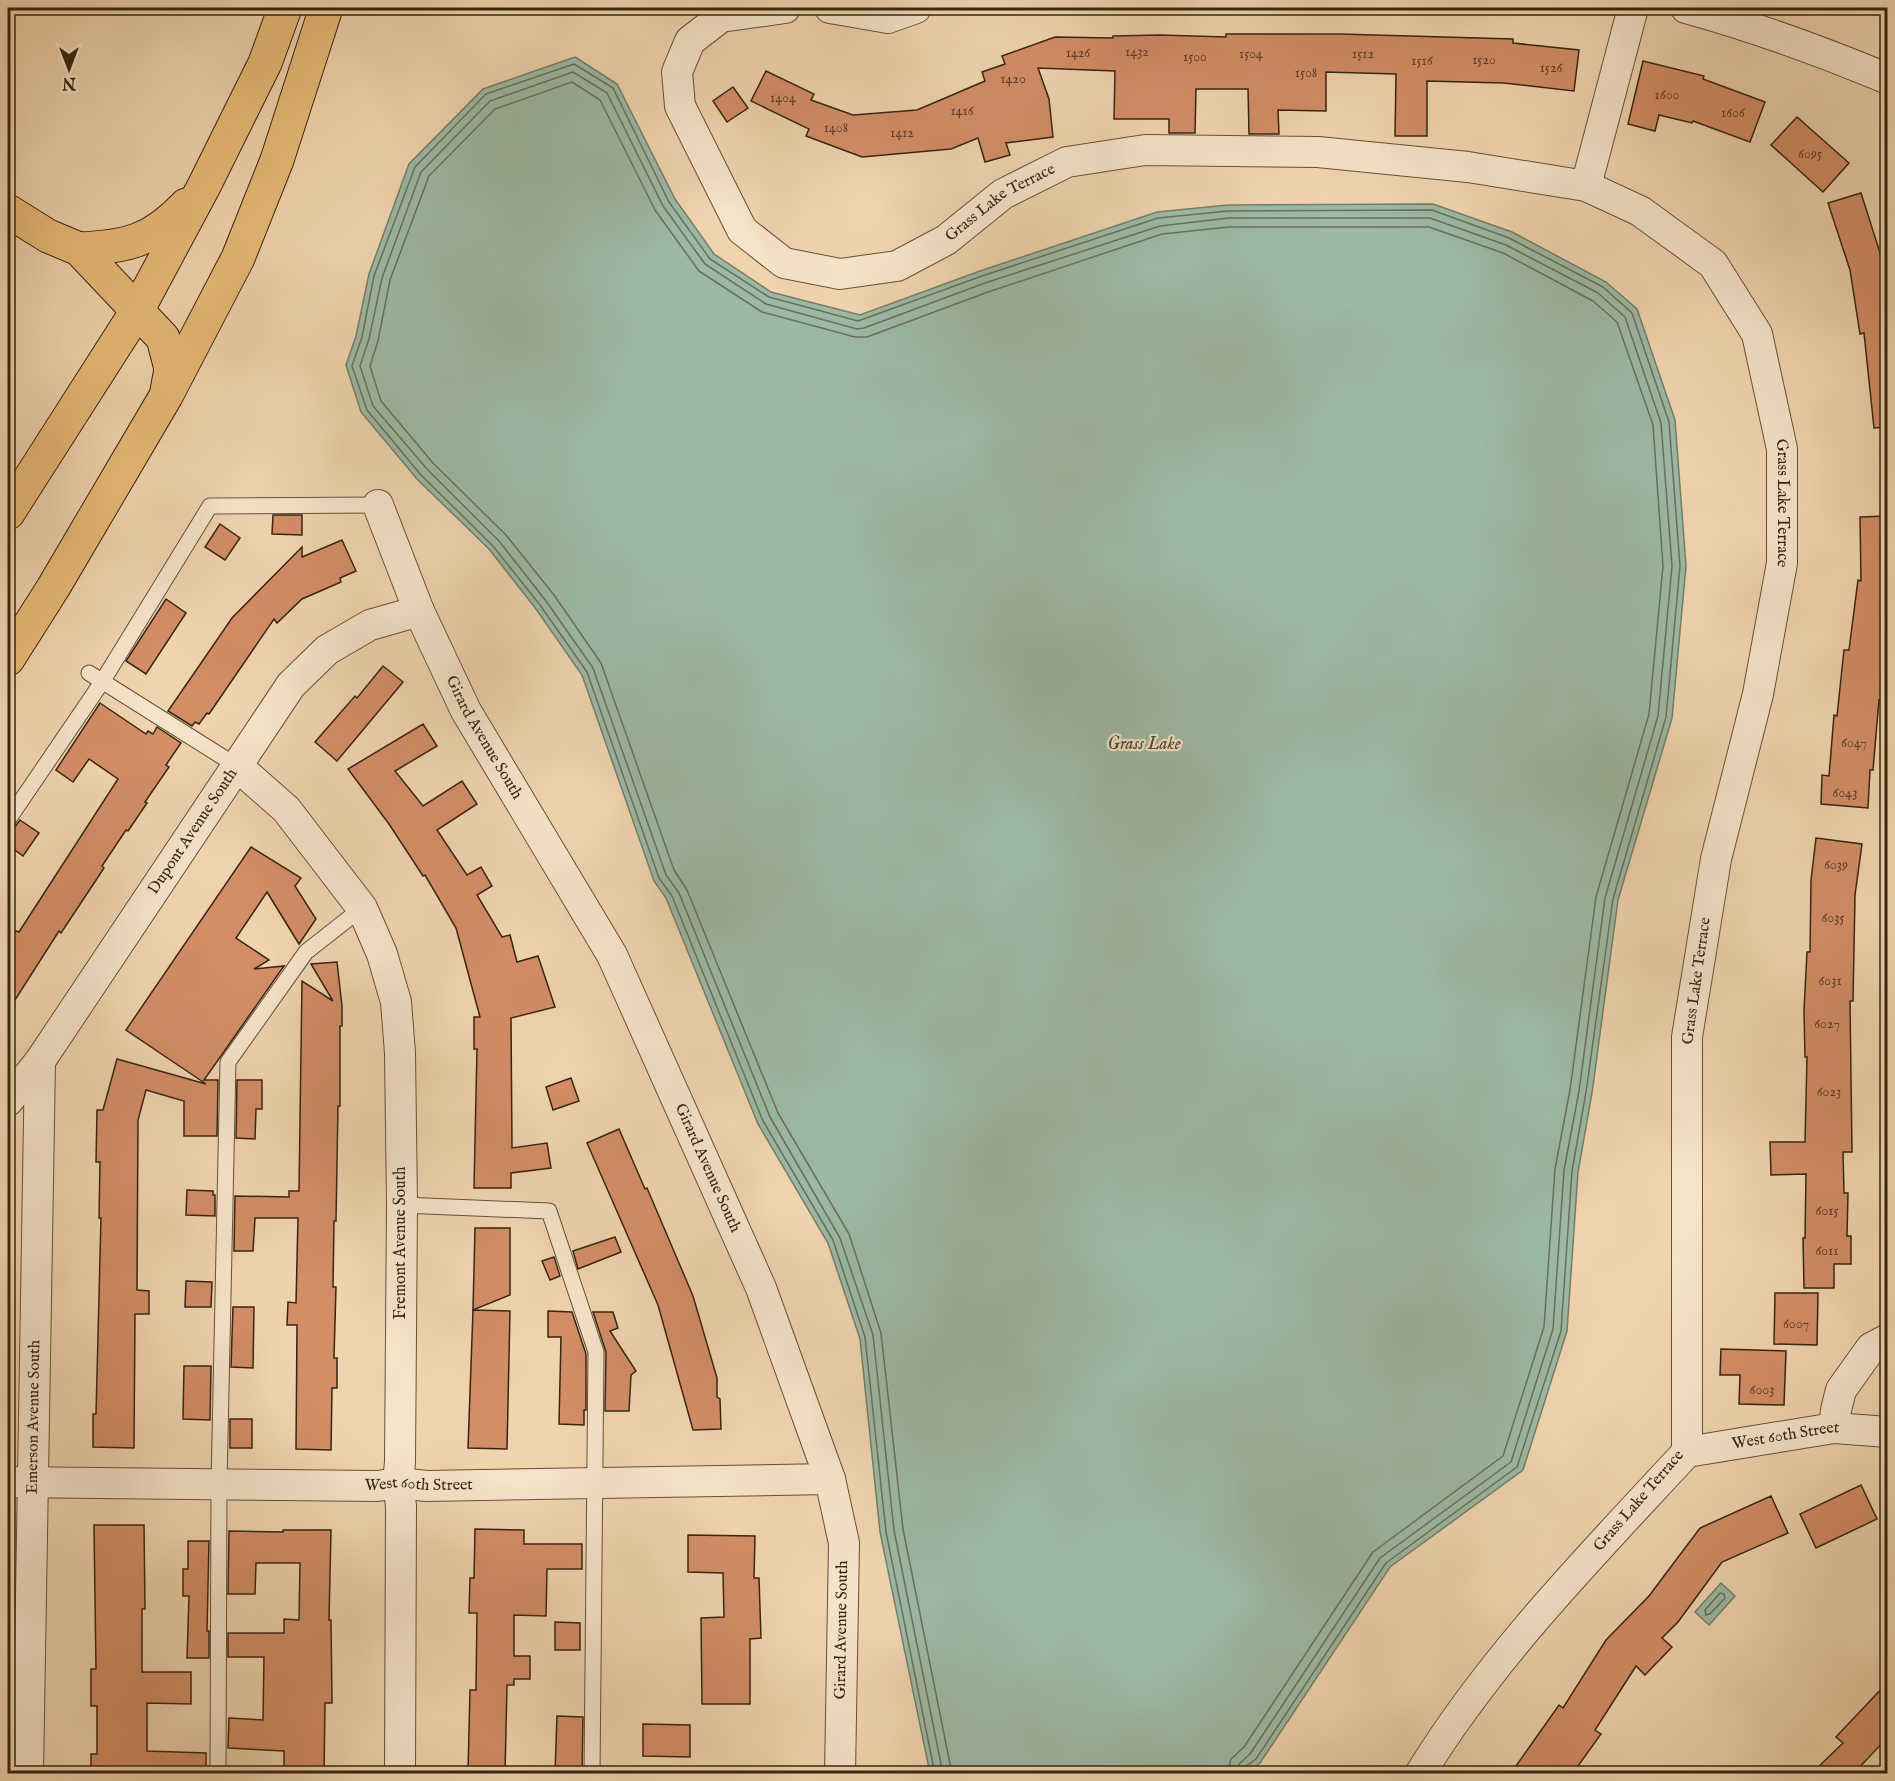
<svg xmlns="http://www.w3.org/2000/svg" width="1895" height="1781" font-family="'IM FELL English',serif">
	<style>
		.water { fill: #9cb9a4; stroke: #737e6a; stroke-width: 1.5 }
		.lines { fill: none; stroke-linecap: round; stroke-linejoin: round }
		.shore { stroke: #696f5b; stroke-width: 1.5 }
		.building { fill: #d38d67; stroke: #362512; stroke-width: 1.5 }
		.lane-casing { stroke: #645139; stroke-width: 17 }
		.street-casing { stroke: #645139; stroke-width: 32 }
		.highway-casing { stroke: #362512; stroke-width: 35 }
		.lane { stroke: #f5e3ca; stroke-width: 15 }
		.street { stroke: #f5e3ca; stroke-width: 30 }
		.highway { stroke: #e8ba77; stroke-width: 33 }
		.labels { text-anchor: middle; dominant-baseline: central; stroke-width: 4.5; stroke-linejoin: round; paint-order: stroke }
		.number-label { font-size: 14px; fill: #5d3f27 }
		.street-label { font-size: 16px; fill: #362512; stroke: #f5e3ca }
		.water-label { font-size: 18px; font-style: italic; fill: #504a36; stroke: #f5e3ca }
	</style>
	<rect width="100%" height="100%" fill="#f0d4ae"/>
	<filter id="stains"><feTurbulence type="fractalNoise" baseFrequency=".00333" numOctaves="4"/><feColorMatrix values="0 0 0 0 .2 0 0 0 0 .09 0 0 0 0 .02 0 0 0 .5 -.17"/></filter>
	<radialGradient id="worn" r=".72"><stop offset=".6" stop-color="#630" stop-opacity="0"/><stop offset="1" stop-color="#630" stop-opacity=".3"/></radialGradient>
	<g class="water">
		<path d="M575 57 617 84 675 199 714 254 771 292 860 315 980 271 1157 212 1228 205 1433 204 1512 232 1606 282 1637 309 1675 420 1686 566 1672 718 1618 900 1592 1093 1578 1172 1567 1331 1523 1470 1390 1567 1260 1763 1247 1773H930L880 1532 860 1339 828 1243 758 1124 666 898 654 881 582 675 536 609 489 549 417 479 361 412 346 365 356 336 369 274 409 164 483 89Z"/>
		<path d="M1721 1583 1735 1596 1709 1625 1695 1612Z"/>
	</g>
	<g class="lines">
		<g class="shore">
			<path d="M1720 1593 1724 1594 1725 1598 1710 1614 1706 1615 1705 1610Z"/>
			<path d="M935 1774 886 1532 865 1337 833 1240 763 1121 672 896 659 878 587 672 540 605 493 546 421 475 367 410 352 366 362 337 374 276 415 167 486 94 574 64 613 88 669 202 710 259 769 297 858 321 982 276 1158 218 1228 211 1432 210 1509 238 1603 287 1632 313 1669 422 1680 566 1666 717 1613 899 1586 1092 1572 1171 1561 1331 1517 1467 1386 1563 1256 1759 1245 1767 1244 1774"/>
			<path d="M943 1774 894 1530 873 1335 840 1238 770 1117 679 893 666 875 593 668 546 601 499 541 427 469 373 406 360 366 369 339 382 278 421 172 490 101 573 72 607 93 663 206 705 264 766 304 857 329 864 328 985 283 1160 226 1229 218H1430L1506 245 1598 293 1625 317 1661 423 1672 566 1658 716 1605 898 1579 1091 1564 1170 1553 1329 1511 1462 1380 1558 1250 1754 1239 1764 1236 1774"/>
			<path d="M952 1774 903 1529 881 1333 849 1234 778 1113 687 890 674 870 601 663 554 595 506 535 433 463 381 401 370 366 378 341 390 280 429 176 495 109 572 82 600 100 655 210 699 271 762 312 855 337H867L988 292 1162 234 1229 227H1429L1503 253 1593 301 1617 322 1653 425 1663 566 1649 714 1596 897 1570 1090 1555 1169 1544 1327 1503 1456 1373 1552 1244 1747 1231 1759 1227 1774"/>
		</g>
	</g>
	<g class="building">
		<path d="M1226 34H1340L1513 39V43L1579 50 1574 91 1504 83 1427 81V136H1395L1396 74 1326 72V111L1278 110 1279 134H1249L1248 89H1196L1195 133H1169V119H1114L1115 71 1038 68 1049 99 1053 137 1006 143 1010 155 985 162 978 138 951 149 862 157 806 136 809 129 751 101 766 71 814 94 811 100 853 115 917 110 985 81 982 72 1005 64 1002 56 1055 37 1113 38V36L1160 35 1226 37Z"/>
		<path d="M1643 61 1704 76 1703 79 1765 102 1750 142 1693 121 1692 123 1659 115 1655 131 1628 124Z"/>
		<path d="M733 87 748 108 727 122 713 101Z"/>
		<path d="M1797 117 1849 163 1823 192 1771 145Z"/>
		<path d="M1861 193 1887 275V427L1874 428 1864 333 1860 334 1850 270 1828 203Z"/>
		<path d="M273 515H302V535L272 534Z"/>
		<path d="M1887 516V647L1881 701 1879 700 1873 770H1870L1868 808 1821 804 1822 775 1829 776 1834 715 1837 716 1844 650H1849L1858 580 1861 581 1860 517Z"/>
		<path d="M220 524 240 538 225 560 205 547Z"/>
		<path d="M342 540 356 571 340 578 341 582 302 599 277 623 274 619 209 714 207 713 199 724 195 722 192 726 168 711 232 618 302 547V557Z"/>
		<path d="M166 599 186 613 146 674 126 661Z"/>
		<path d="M383 666 403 682 337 761 315 742 355 696 357 698Z"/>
		<path d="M100 703 146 734 148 731 153 734 157 727 181 743 166 765 169 767 145 802 147 803 128 831 126 830 102 866 104 868 61 933 59 931 8 1011V943L16 931 19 932 118 779 89 759 73 782 56 770Z"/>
		<path d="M423 724 437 746 395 771 423 806 462 781 477 804 437 830 467 875 481 867 492 886 477 895 502 937 510 935 517 962 538 956 555 1007 511 1018 512 1148 547 1143 551 1168 511 1173V1188H474L477 1049H474V1017H480L456 928 425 875 423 876 389 824 348 769Z"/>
		<path d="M20 820 39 833 23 856 8 845V836Z"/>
		<path d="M1816 838 1862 844 1855 895 1853 1001H1850L1852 1152H1843L1844 1193H1848L1847 1236H1851V1264H1834V1288H1804L1803 1238H1805L1806 1174 1771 1175 1770 1142H1805L1807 1057H1805L1804 1010 1807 952H1810L1811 880Z"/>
		<path d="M251 847 301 878 295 886 316 919 299 944 267 892 236 938 269 960 254 969 284 966 204 1080H218L217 1136H184V1101L146 1090 138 1120 137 1290 149 1291V1314H135L134 1448 93 1447V1414H96L101 1218H99L100 1162H96L97 1110H103L117 1059 206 1084 126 1030Z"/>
		<path d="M337 962 342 1006V1026H340V1106H338L336 1221H334L333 1287H336L334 1358H337V1388H332L331 1450 296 1449 297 1325H287L288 1302 296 1303 298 1218H255L253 1251H234L235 1196 289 1197V1191H299L302 981 333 1001 311 964Z"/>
		<path d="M571 1078 579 1101 553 1110 546 1087Z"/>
		<path d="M237 1080H262V1109H256L255 1139 236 1138Z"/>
		<path d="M619 1129 645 1189 647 1188 693 1296 717 1378V1397L720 1399 721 1429 693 1430 658 1305 587 1143Z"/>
		<path d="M187 1190 213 1191V1195H215V1216L186 1215Z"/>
		<path d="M475 1228H510V1295L473 1310Z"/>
		<path d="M615 1237 621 1252 578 1269 573 1251Z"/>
		<path d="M554 1257 560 1276 550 1280 542 1261Z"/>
		<path d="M186 1281 212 1282 211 1307H185Z"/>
		<path d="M1775 1293H1818L1817 1345 1774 1344Z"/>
		<path d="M233 1307H254L253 1368 231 1367Z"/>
		<path d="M473 1310 510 1311 507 1449 468 1448Z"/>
		<path d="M548 1311 572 1312 586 1354V1410H584V1425L559 1424 561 1337H548Z"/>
		<path d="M593 1312H613L618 1328 610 1331 636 1371 631 1375 629 1411H605L606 1352Z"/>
		<path d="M1721 1349 1786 1351 1784 1405 1739 1404 1740 1375H1720Z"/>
		<path d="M184 1366H211L210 1420 183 1419Z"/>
		<rect x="230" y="1419" width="22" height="29"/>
		<path d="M1861 1485 1877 1519 1816 1548 1800 1514Z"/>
		<path d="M1771 1496 1788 1533 1722 1562 1678 1622 1662 1638 1672 1647 1645 1675 1636 1666 1595 1730 1601 1734 1573 1773H1511L1559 1705 1563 1708 1606 1640 1649 1596 1700 1528Z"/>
		<path d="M94 1525H144L145 1609H142V1672H191V1704L147 1703V1751L206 1753V1773H91V1754H97V1706H91V1669H96Z"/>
		<path d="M475 1529 524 1530V1544H582V1569H547L546 1616 514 1615V1656H530V1679H514V1685H507L505 1773H468L470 1690H476L477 1613H469L470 1578H474Z"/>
		<path d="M283 1530H331L329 1620H331L332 1703H325L324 1773H284V1751L228 1748 229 1718 263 1720 264 1657H228V1633H284V1619L299 1620 300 1563H256L255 1594H228L229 1531 283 1532Z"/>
		<path d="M688 1535 755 1536 754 1578H759L761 1638 750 1639V1704H702L701 1618 724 1617 723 1573 688 1572Z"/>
		<path d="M188 1541H209L207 1631H209V1658H187L189 1596H183V1569H188Z"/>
		<path d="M555 1622 580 1623V1650H555Z"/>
		<path d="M1887 1683V1738L1854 1773H1812L1843 1743 1836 1737Z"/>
		<path d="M557 1716 583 1717 582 1773H555Z"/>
		<path d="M643 1724 690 1725V1757L643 1756Z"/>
	</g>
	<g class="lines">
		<defs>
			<g id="lane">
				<path d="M89 673 237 766"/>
				<path d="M8 820 102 682 210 506 378 505"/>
				<path d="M402 1205 549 1211 596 1352 592 1774"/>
				<path d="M218 1774 219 1484 228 1062 306 952 362 908"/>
			</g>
			<g id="street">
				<path id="s1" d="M785 8 721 17 690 41 677 72 680 106 742 230 784 263 840 274 897 266 946 240 1003 194 1067 162 1145 150 1318 152 1468 167 1586 186 1640 211 1713 264 1757 334 1782 449V563L1758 694 1716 859 1687 1037V1452C1593 1554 1493 1655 1420 1774"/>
				<path d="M830 8 888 18 916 8"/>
				<path d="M1686 8C1755 27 1821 51 1888 79"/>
				<path d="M1586 186 1633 8"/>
				<path id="s2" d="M378 505 419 611 466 711 612 955 761 1288 830 1479 844 1543 840 1774"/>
				<path d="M237 766 286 809 362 908 382 954 396 1002 400 1053 402 1205 400 1462 398 1483 401 1506 400 1774"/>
				<path id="s3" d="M8 1101 40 1061 291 685 327 650 370 625 419 611"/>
				<path d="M1834 1428 1836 1410 1841 1390 1871 1348 1888 1339"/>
				<path id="s4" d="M1687 1452 1834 1428 1888 1432"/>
				<path id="s5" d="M8 1482 377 1486 398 1483 427 1486 830 1479"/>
				<path id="s6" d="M28 1774 40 1061"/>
			</g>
			<g id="highway">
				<path d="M8 211 48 236 79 249 163 338 171 369 167 391"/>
				<path d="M79 249C127 247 152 241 186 205"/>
				<path d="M8 513 137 311 204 186 265 63 285 8"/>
				<path d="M8 659 53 588 166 396 238 258 277 160 326 8"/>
			</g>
		</defs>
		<use href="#lane" class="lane-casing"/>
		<use href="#street" class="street-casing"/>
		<use href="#highway" class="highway-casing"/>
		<use href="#lane" class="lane"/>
		<use href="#street" class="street"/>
		<use href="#highway" class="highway"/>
	</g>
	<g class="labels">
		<g class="number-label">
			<text x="1137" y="52">1432</text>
			<text x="1078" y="53">1426</text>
			<text x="1251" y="54">1504</text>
			<text x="1363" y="54">1512</text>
			<text x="1195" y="57">1500</text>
			<text x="1484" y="60">1520</text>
			<text x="1422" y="61">1516</text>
			<text x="1551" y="68">1526</text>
			<text x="1306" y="73">1508</text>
			<text x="1013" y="79">1420</text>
			<text x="1667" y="95">1600</text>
			<text x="783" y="98">1404</text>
			<text x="962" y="111">1416</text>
			<text x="1733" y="113">1606</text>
			<text x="836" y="128">1408</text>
			<text x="902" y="133">1412</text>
			<text x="1810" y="154">6095</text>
			<text x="1854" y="743">6047</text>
			<text x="1845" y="793">6043</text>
			<text x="1836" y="865">6039</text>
			<text x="1833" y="918">6035</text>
			<text x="1830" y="981">6031</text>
			<text x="1827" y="1024">6027</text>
			<text x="1829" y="1092">6023</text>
			<text x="1827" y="1211">6015</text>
			<text x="1827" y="1251">6011</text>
			<text x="1796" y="1324">6007</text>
			<text x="1762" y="1390">6003</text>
		</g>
		<g class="street-label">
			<text stroke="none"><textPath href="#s1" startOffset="600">Grass Lake Terrace</textPath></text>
			<text stroke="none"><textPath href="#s1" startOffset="1605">Grass Lake Terrace</textPath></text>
			<text stroke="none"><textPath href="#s2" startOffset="256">Girard Avenue South</textPath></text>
			<text stroke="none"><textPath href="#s3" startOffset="327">Dupont Avenue South</textPath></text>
			<text transform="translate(1697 981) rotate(-82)">Grass Lake Terrace</text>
			<text stroke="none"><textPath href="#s2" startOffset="742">Girard Avenue South</textPath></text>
			<text transform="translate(401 1243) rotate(-90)">Fremont Avenue South</text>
			<text stroke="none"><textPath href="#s6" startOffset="357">Emerson Avenue South</textPath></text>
			<text stroke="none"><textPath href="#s4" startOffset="100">West 60th Street</textPath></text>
			<text stroke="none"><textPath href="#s5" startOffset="411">West 60th Street</textPath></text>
			<text transform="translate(1639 1501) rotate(-49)">Grass Lake Terrace</text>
			<text transform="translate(842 1630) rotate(-89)">Girard Avenue South</text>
		</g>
		<g class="water-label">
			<text x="1144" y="744">Grass Lake</text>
		</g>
	</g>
	<rect width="1895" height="1781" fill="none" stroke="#f0d4ae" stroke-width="30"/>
	<rect x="9" y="9" width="1877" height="1763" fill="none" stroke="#362512" stroke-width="3"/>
	<rect x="15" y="15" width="1865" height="1751" fill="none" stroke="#362512" stroke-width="1.5"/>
	<g transform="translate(69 69) rotate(180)" stroke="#f5e3ca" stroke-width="4.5" paint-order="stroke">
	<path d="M0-4.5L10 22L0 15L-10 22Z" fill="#362512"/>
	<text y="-9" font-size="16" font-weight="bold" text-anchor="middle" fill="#362512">N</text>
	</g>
	<rect width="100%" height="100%" filter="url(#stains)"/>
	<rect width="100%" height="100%" fill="url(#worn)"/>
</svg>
